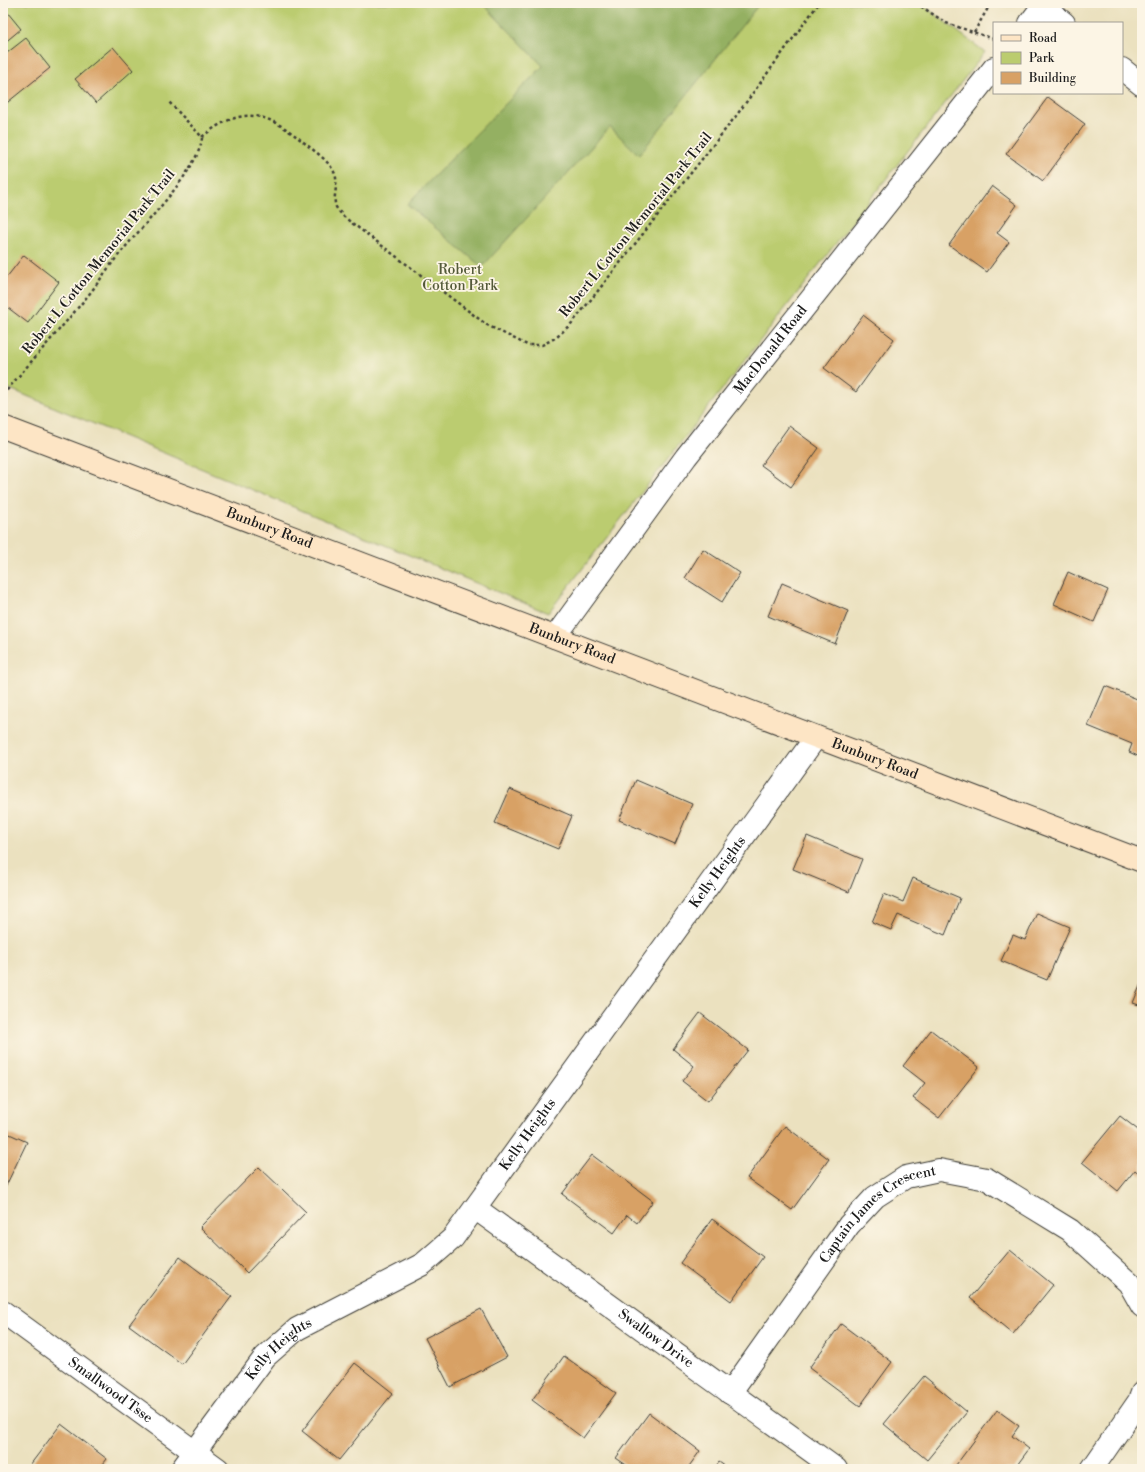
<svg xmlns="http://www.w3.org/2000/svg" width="1145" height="1472" font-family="'Libre Bodoni',serif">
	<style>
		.green { fill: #bbcc6f; stroke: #6c7446 }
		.forest { fill: #94b062; stroke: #58663f }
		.building { fill: #d8a165 }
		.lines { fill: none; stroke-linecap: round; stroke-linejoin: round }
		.street-casing { stroke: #3b3a34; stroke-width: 24 }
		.secondary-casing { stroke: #3b3a34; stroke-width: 24 }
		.path { stroke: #3b3a34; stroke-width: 2.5; stroke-dasharray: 3 3; stroke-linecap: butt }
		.street { stroke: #fff; stroke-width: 22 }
		.secondary { stroke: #fde5c5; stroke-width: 22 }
		.labels { text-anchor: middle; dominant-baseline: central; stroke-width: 3.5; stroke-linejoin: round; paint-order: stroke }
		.street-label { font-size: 14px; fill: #1c1c1c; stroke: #fcf5e5 }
		.park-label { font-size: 14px; fill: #545a39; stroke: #fcf5e5 }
	</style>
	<rect width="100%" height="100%" fill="#fcf5e5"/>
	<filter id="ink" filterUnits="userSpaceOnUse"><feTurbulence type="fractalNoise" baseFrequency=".025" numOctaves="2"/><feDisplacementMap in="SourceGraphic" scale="8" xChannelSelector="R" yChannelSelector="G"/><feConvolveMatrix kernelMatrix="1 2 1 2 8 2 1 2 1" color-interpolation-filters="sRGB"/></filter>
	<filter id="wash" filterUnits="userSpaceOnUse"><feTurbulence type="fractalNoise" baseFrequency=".012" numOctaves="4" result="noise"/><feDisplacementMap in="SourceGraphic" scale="16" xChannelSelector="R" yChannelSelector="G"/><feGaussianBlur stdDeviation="0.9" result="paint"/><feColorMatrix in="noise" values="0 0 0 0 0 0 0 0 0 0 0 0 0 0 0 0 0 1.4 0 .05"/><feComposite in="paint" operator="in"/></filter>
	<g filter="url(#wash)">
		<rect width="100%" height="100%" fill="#ebe1bf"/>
		<path class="green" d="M3 3H920L985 52 548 613 3 386Z"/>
		<path class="forest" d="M482 3H760L639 155 610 127 482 267 407 204 543 66Z"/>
		<g id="blocks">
			<g class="building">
				<path d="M3 7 21 29 3 44Z"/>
				<path d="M26 38 50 68 3 106V56Z"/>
				<path d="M113 47 133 70 96 103 75 79Z"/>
				<path d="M1048 97 1085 124 1043 181 1006 154Z"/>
				<path d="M992 186 1017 205 997 233 1009 242 987 272 949 245Z"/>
				<path d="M24 255 59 282 28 323 3 304V282Z"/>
				<path d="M863 315 894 339 856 392 824 368Z"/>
				<path d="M789 426 819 448 791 487 761 465Z"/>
				<path d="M703 549 740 573 722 602 685 578Z"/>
				<path d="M1068 572 1108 590 1094 622 1054 604Z"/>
				<path d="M782 583 848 611 835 644 768 616Z"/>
				<path d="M1105 686 1142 701V758L1129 752 1132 744 1088 726Z"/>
				<path d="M636 780 692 804 675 844 619 820Z"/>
				<path d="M510 789 572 816 558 849 495 823Z"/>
				<path d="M807 836 862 859 849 892 793 869Z"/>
				<path d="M913 878 960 898 945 935 898 915 891 930 872 922 884 894 903 902Z"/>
				<path d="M1037 913 1070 927 1047 980 1001 961 1013 935 1025 940Z"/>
				<path d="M1142 981V1006L1133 1003Z"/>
				<path d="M700 1013 748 1050 708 1101 682 1081 694 1066 673 1049Z"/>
				<path d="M931 1030 979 1067 939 1118 913 1098 925 1083 903 1066Z"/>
				<path d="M1120 1116 1142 1133V1176L1135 1170 1118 1191 1082 1162Z"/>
				<path d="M785 1126 829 1159 792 1210 747 1178Z"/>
				<path d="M3 1131 27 1142 3 1192Z"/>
				<path d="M592 1155 653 1201 637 1223 627 1215 614 1233 562 1194Z"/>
				<path d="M259 1167 306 1212 247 1273 200 1227Z"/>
				<path d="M712 1219 763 1257 731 1301 680 1263Z"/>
				<path d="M1010 1250 1053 1285 1013 1334 970 1298Z"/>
				<path d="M180 1257 232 1296 182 1364 129 1325Z"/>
				<path d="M481 1309 507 1357 450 1387 425 1338Z"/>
				<path d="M841 1324 892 1362 860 1406 809 1368Z"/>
				<path d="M564 1356 616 1393 583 1438 532 1400Z"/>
				<path d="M355 1363 393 1393 339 1460 302 1431Z"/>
				<path d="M924 1376 967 1412 927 1460 884 1424Z"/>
				<path d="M997 1410 1019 1426 1012 1436 1029 1449 1014 1469H953Z"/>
				<path d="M649 1413 700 1451 687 1469H632L616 1458Z"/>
				<path d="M61 1424 107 1459 99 1469H27Z"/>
				<path d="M719 1462 729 1469H714Z"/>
			</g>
		</g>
	</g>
	<g filter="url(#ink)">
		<use href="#blocks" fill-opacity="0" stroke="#3b3a34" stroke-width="1"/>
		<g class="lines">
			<defs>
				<g id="street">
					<path d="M1043 6 1064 23"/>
					<path d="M1030 23 1045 3"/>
					<path d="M1122 69 1142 85"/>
					<path id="s1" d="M555 637 686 457 994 68"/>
					<path id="s2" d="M475 1208 836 1469"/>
					<path id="s3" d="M3 1312 218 1469"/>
					<path id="s4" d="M730 1393 849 1225 875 1197 906 1177 939 1170 987 1179 1070 1230 1129 1283 1142 1306"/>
					<path id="s5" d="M182 1469 265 1357 297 1329 423 1264 453 1238 816 737"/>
					<path d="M1092 1469 1139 1401 1142 1393"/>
				</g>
				<g id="secondary">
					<path id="s6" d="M3 427 1142 861"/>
				</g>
			</defs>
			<use href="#street" class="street-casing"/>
			<use href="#secondary" class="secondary-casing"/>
			<g class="path">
				<path d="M916 3 946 23 994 39"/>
				<path d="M974 32 991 3"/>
				<path d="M202 137C244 103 269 113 307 145 317 153 330 162 335 174 339 185 332 197 336 207 338 211 342 214 344 217L487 325 527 345H542L557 337 573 322 597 292 736 116 819 3"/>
				<path d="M3 395C30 362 59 331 86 298 97 285 106 270 117 257 138 230 201 169 202 137L168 101"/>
			</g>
			<use href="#street" class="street"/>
			<use href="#secondary" class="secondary"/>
		</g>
	</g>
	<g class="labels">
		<g class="street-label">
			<text transform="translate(636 225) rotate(-51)">Robert L Cotton Memorial Park Trail</text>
			<text transform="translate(99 262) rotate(-51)">Robert L Cotton Memorial Park Trail</text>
			<text stroke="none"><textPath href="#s1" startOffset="359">MacDonald Road</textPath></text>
			<text stroke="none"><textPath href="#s6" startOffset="285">Bunbury Road</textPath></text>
			<text stroke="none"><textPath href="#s6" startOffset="609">Bunbury Road</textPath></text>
			<text stroke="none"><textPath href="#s6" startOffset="933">Bunbury Road</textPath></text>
			<text stroke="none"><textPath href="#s5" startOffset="815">Kelly Heights</textPath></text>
			<text stroke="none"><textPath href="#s5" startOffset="491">Kelly Heights</textPath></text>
			<text stroke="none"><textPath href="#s4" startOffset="236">Captain James Crescent</textPath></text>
			<text stroke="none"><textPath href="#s2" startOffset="223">Swallow Drive</textPath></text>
			<text stroke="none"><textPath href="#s5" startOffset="155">Kelly Heights</textPath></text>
			<text stroke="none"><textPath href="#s3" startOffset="133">Smallwood Tsse</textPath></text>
		</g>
		<g class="park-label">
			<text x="460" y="270">Robert<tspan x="460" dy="16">Cotton Park</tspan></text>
		</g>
	</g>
	<rect width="1145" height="1472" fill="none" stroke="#fcf5e5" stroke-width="16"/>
	<rect x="993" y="22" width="130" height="72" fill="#fcf5e5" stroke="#a29e95"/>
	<rect x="1001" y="35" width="20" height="6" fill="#fde5c5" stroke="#a29e95"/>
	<text x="1029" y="42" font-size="12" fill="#1c1c1c">Road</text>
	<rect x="1001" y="52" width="20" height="12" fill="#bbcc6f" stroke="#a29e95"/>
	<text x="1029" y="62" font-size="12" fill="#1c1c1c">Park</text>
	<rect x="1001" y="72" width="20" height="12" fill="#d8a165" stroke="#a29e95"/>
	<text x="1029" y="82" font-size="12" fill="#1c1c1c">Building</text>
</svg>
